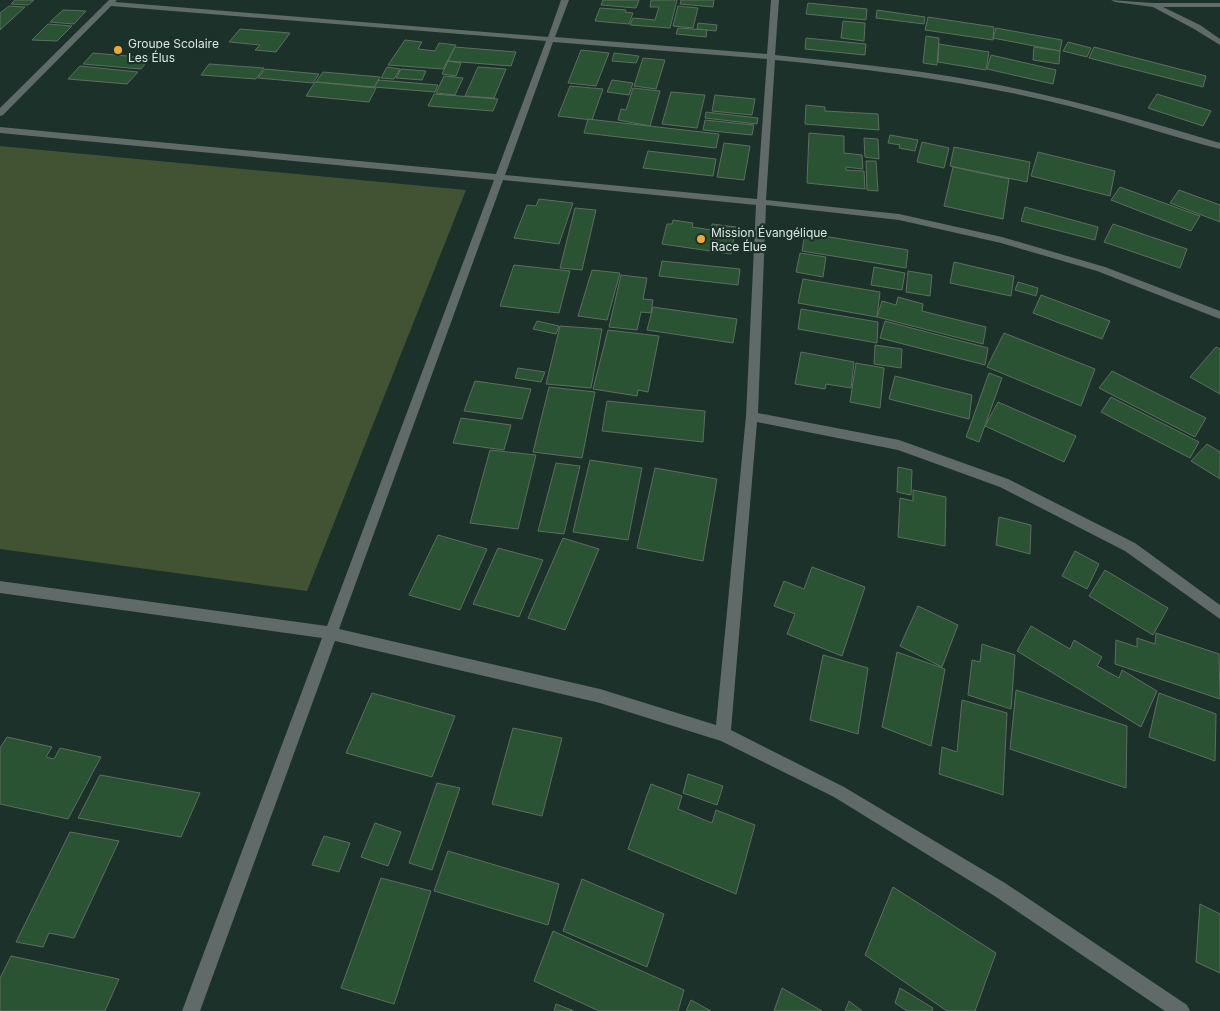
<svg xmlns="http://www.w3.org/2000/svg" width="1220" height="1011" font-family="Inter,sans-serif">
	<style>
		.green { fill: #425334 }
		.building { fill: #2a5334; stroke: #5c6e5f }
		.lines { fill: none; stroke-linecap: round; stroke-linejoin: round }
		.minor { fill: #5f6a69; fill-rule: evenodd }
		.poi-dot { fill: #eba93a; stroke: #1c3129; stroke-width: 2 }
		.labels { text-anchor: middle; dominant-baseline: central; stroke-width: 4.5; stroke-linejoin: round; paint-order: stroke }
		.far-poi-label { font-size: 12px; fill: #dbe8e2; stroke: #1c3129; text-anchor: start }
	</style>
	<rect width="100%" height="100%" fill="#1c3129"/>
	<path class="green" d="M0 146 466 190 307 591 0 549Z"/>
	<g class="building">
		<path d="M15 0H34L28 5 11 4Z"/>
		<path d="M603 0H639L636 8 601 5Z"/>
		<path d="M651 0H677L670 28 630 25 633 18 655 20 659 7H650Z"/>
		<path d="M681 0H714L713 7 680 4Z"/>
		<path d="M808 3 867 9 866 20 806 14Z"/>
		<path d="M9 6 25 7 0 30V13Z"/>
		<path d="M678 6 698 8 693 28 673 26Z"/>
		<path d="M600 8 626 10 625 12 633 13 629 24 595 21Z"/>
		<path d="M63 10 86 11 74 24 50 22Z"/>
		<path d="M877 10 925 17 924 24 876 18Z"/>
		<path d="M928 17 994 27 993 40 925 30Z"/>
		<path d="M843 21 865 23 864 41 841 38Z"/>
		<path d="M698 23 717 25 716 31 697 29Z"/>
		<path d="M48 24 72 26 57 41 32 40Z"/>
		<path d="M678 28 707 30 706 37 676 34Z"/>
		<path d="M996 28 1062 40 1060 51 993 38Z"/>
		<path d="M240 29 290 33 276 52 255 50 260 45 229 42Z"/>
		<path d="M926 36 939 38 937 65 923 63Z"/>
		<path d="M806 38 866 44 865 55 805 49Z"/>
		<path d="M405 40 422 42 418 49 435 51 439 43 456 45 443 69 388 65Z"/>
		<path d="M1068 42 1091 48 1087 57 1063 51Z"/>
		<path d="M939 44 989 52 986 70 938 62Z"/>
		<path d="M455 47 516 52 511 66 448 61Z"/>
		<path d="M1034 47 1060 51 1059 64 1033 60Z"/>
		<path d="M1094 47 1206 76 1203 87 1089 58Z"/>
		<path d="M581 50 609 53 596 86 568 83Z"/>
		<path d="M93 53 150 58 141 69 83 64Z"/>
		<path d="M614 53 639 56 636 63 612 61Z"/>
		<path d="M991 55 1056 70 1053 84 987 69Z"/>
		<path d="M643 58 665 60 656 89 634 86Z"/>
		<path d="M448 61 461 63 456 76 442 74Z"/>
		<path d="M209 64 264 68 256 79 201 75Z"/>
		<path d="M80 66 138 72 127 84 68 79Z"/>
		<path d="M387 67 400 69 394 79 381 78Z"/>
		<path d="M478 67 506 69 494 98 465 96Z"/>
		<path d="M265 69 319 74 313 83 258 78Z"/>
		<path d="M401 69 426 71 422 80 396 78Z"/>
		<path d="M323 72 380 77 374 87 316 82Z"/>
		<path d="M444 76 463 78 455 95 436 93Z"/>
		<path d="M379 80 438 85 435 92 374 87Z"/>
		<path d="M612 80 633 83 629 95 607 92Z"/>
		<path d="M315 82 376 88 369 102 306 96Z"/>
		<path d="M570 86 603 89 592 120 558 116Z"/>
		<path d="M633 88 660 91 650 126 618 120 621 109 626 110Z"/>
		<path d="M671 92 705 95 697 128 662 124Z"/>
		<path d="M434 94 498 99 493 111 428 106Z"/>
		<path d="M1157 94 1211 111 1203 126 1148 108Z"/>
		<path d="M715 95 755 99 752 115 712 111Z"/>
		<path d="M806 105 825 107V111L878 114 879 130 805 124Z"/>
		<path d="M706 112 758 118 757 124 705 118Z"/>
		<path d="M588 119 719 134 716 148 584 133Z"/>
		<path d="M705 120 754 125 752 135 703 130Z"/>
		<path d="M809 133 844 136V153L862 155 863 169 846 167V170L864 171 865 189 807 183Z"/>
		<path d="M890 135 918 140 915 151 899 148 900 145 888 143Z"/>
		<path d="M864 138 878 139 879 159 865 157Z"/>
		<path d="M922 142 949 148 944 168 917 162Z"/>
		<path d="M724 143 750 146 744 180 717 177Z"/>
		<path d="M954 147 1030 162 1027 182 950 166Z"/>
		<path d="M648 151 716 159 713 176 643 168Z"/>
		<path d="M1038 152 1115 171 1110 196 1031 176Z"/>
		<path d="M866 161H876L878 191 867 190Z"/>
		<path d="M953 167 1009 179 1003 219 944 206Z"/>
		<path d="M1120 187 1200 216 1191 231 1111 200Z"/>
		<path d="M1179 190 1220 205V222L1170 203Z"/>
		<path d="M539 199 573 203 559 244 514 238 527 205 536 206Z"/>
		<path d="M1025 207 1098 227 1095 240 1021 221Z"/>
		<path d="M575 208 596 210 582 270 560 268Z"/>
		<path d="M673 220 693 223 692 227 711 230 712 224 736 227 731 254 662 244 667 224H672Z"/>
		<path d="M1113 224 1187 249 1180 268 1104 242Z"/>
		<path d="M805 233 908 250 906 268 802 251Z"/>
		<path d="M800 253 826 257 823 277 796 272Z"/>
		<path d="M662 261 740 269 738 285 659 276Z"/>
		<path d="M954 262 1014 276 1011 296 950 283Z"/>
		<path d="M514 265 570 271 559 313 500 306Z"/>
		<path d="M874 267 905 273 902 290 871 285Z"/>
		<path d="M592 270 620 273 607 320 578 316Z"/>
		<path d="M908 271 932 275 930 296 906 292Z"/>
		<path d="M621 275 647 278 643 299 653 300 651 313 641 312 637 330 609 327Z"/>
		<path d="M803 279 880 292 877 317 798 303Z"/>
		<path d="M1018 282 1038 288 1036 296 1015 290Z"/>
		<path d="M1041 295 1110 321 1102 339 1033 313Z"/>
		<path d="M898 297 923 304 922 311 986 327 983 344 877 317 882 301 896 305Z"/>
		<path d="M653 307 737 319 733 343 647 330Z"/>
		<path d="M801 309 878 322 877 343 798 329Z"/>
		<path d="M537 321 559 326 556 334 533 329Z"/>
		<path d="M885 321 988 348 985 365 880 338Z"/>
		<path d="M560 326 602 329 591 388 546 384Z"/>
		<path d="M608 330 659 336 648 392 638 390 637 396 593 389Z"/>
		<path d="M1004 333 1095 369 1081 406 987 367Z"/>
		<path d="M875 345 902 349 901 368 874 364Z"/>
		<path d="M1216 347 1220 349V394L1190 377Z"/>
		<path d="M801 352 854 362 851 388 826 384 825 389 795 384Z"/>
		<path d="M856 363 884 368 880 408 850 402Z"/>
		<path d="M518 368 545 372 541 382 515 378Z"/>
		<path d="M1112 371 1206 418 1195 437 1099 388Z"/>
		<path d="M989 373 1002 378 979 442 966 437Z"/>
		<path d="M895 376 972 395 969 419 889 399Z"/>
		<path d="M475 381 531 389 522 419 464 411Z"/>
		<path d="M549 387 595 392 582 458 533 452Z"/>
		<path d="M1111 397 1199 442 1190 458 1101 412Z"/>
		<path d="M607 401 705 411 703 442 602 431Z"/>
		<path d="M998 402 1076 436 1064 462 985 426Z"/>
		<path d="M461 418 511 425 504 450 453 443Z"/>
		<path d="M1207 444 1220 452V479L1191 461Z"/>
		<path d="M490 450 536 455 518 529 470 523Z"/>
		<path d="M590 460 642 468 628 540 573 532Z"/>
		<path d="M556 463 580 466 564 534 538 531Z"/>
		<path d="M898 467 912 470 911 495 897 492Z"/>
		<path d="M655 468 717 479 703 561 637 548Z"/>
		<path d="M913 490 946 497 945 546 898 537 900 498 913 501Z"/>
		<path d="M999 517 1031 525 1030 554 996 545Z"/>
		<path d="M438 535 487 549 460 610 409 595Z"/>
		<path d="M563 538 599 549 565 630 528 618Z"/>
		<path d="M498 548 543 560 519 617 473 604Z"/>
		<path d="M1075 551 1099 564 1087 589 1062 576Z"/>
		<path d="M812 567 865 587 842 656 787 634 795 614 774 606 784 581 804 589Z"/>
		<path d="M1105 570 1168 608 1153 635 1089 596Z"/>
		<path d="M918 606 958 625 942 667 900 646Z"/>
		<path d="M1031 626 1070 649 1074 640 1102 657 1097 666 1119 678 1122 670 1157 691 1141 727 1017 651Z"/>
		<path d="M1156 633 1219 654 1220 699 1115 664 1116 640 1137 647V638L1155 644Z"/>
		<path d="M982 644 1015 655 1011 709 968 695 972 660 980 662Z"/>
		<path d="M897 652 945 669 931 746 882 727Z"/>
		<path d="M823 655 868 668 858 734 810 720Z"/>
		<path d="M1016 690 1127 726 1126 788 1010 749Z"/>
		<path d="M372 693 455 716 432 777 346 753Z"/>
		<path d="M1159 693 1216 714 1215 761 1149 737Z"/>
		<path d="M962 700 1007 713 1003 795 939 774 942 747 957 752Z"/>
		<path d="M513 728 562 738 542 816 492 804Z"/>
		<path d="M7 737 52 747 46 757 54 759 60 748 101 757 68 819 0 804V748Z"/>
		<path d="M688 774 723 786 717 805 683 793Z"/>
		<path d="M100 775 200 793 181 837 78 818Z"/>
		<path d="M437 783 460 788 432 870 409 863Z"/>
		<path d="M651 784 682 796 678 809 712 823 716 810 755 825 736 894 628 849Z"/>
		<path d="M375 823 401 832 388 866 361 857Z"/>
		<path d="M70 832 119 841 74 938 49 933 43 947 16 942Z"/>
		<path d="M324 836 350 843 339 872 312 865Z"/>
		<path d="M448 851 559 884 548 925 434 891Z"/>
		<path d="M381 878 431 891 394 1004 341 988Z"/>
		<path d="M582 879 664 914 647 967 563 931Z"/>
		<path d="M893 887 996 953 975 1011H947L865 955Z"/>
		<path d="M1200 904 1220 914V973L1196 962Z"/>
		<path d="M553 931 684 990 678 1011H599L534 981Z"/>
		<path d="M11 956 119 979 105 1011H0V978Z"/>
		<path d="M782 988 822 1011H774Z"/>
		<path d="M900 988 933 1008 932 1011H907L895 1003Z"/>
		<path d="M691 1000 711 1011H686Z"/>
		<path d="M849 1001 862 1011H845Z"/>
		<path d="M556 1004 574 1011H554Z"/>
	</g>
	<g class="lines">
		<g class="minor">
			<path d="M109 0H117L115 2 548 37 561 0H569L555 37 767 54 771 0H779L775 55C843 62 911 69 978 81 1060 96 1140 119 1220 143V149C1162 134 1106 114 1048 101 958 80 867 69 775 60L766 200 899 214 1002 237 1105 267 1220 311V319L1097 271 1001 243 899 220 766 205 758 413 899 440 1008 479 1135 543 1220 605V619L1125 551 1000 487 898 450 757 422 731 730 844 787 1005 883 1187 1005 1190 1011H1165L993 895 834 797 721 741 600 703 335 641 200 1011H182L322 638 0 593V581L327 626 494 180 0 133V127L496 174 546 41 111 6 3 115 0 116V108ZM553 42 767 59 757 199 505 175ZM503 180 756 205 746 416 716 725 600 689 339 629Z"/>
			<path d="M1111 0 1152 3H1220V7H1163L1200 25 1220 39V45L1194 29 1153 7 1115 2Z"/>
		</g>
	</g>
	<g class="poi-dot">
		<circle cx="118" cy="50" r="5"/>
		<circle cx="701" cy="239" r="5"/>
	</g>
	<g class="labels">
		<g class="far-poi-label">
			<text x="128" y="43">Groupe Scolaire<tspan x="128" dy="14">Les Élus</tspan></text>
			<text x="711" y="232">Mission Évangélique<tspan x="711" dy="14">Race Élue</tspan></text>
		</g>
	</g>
</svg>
